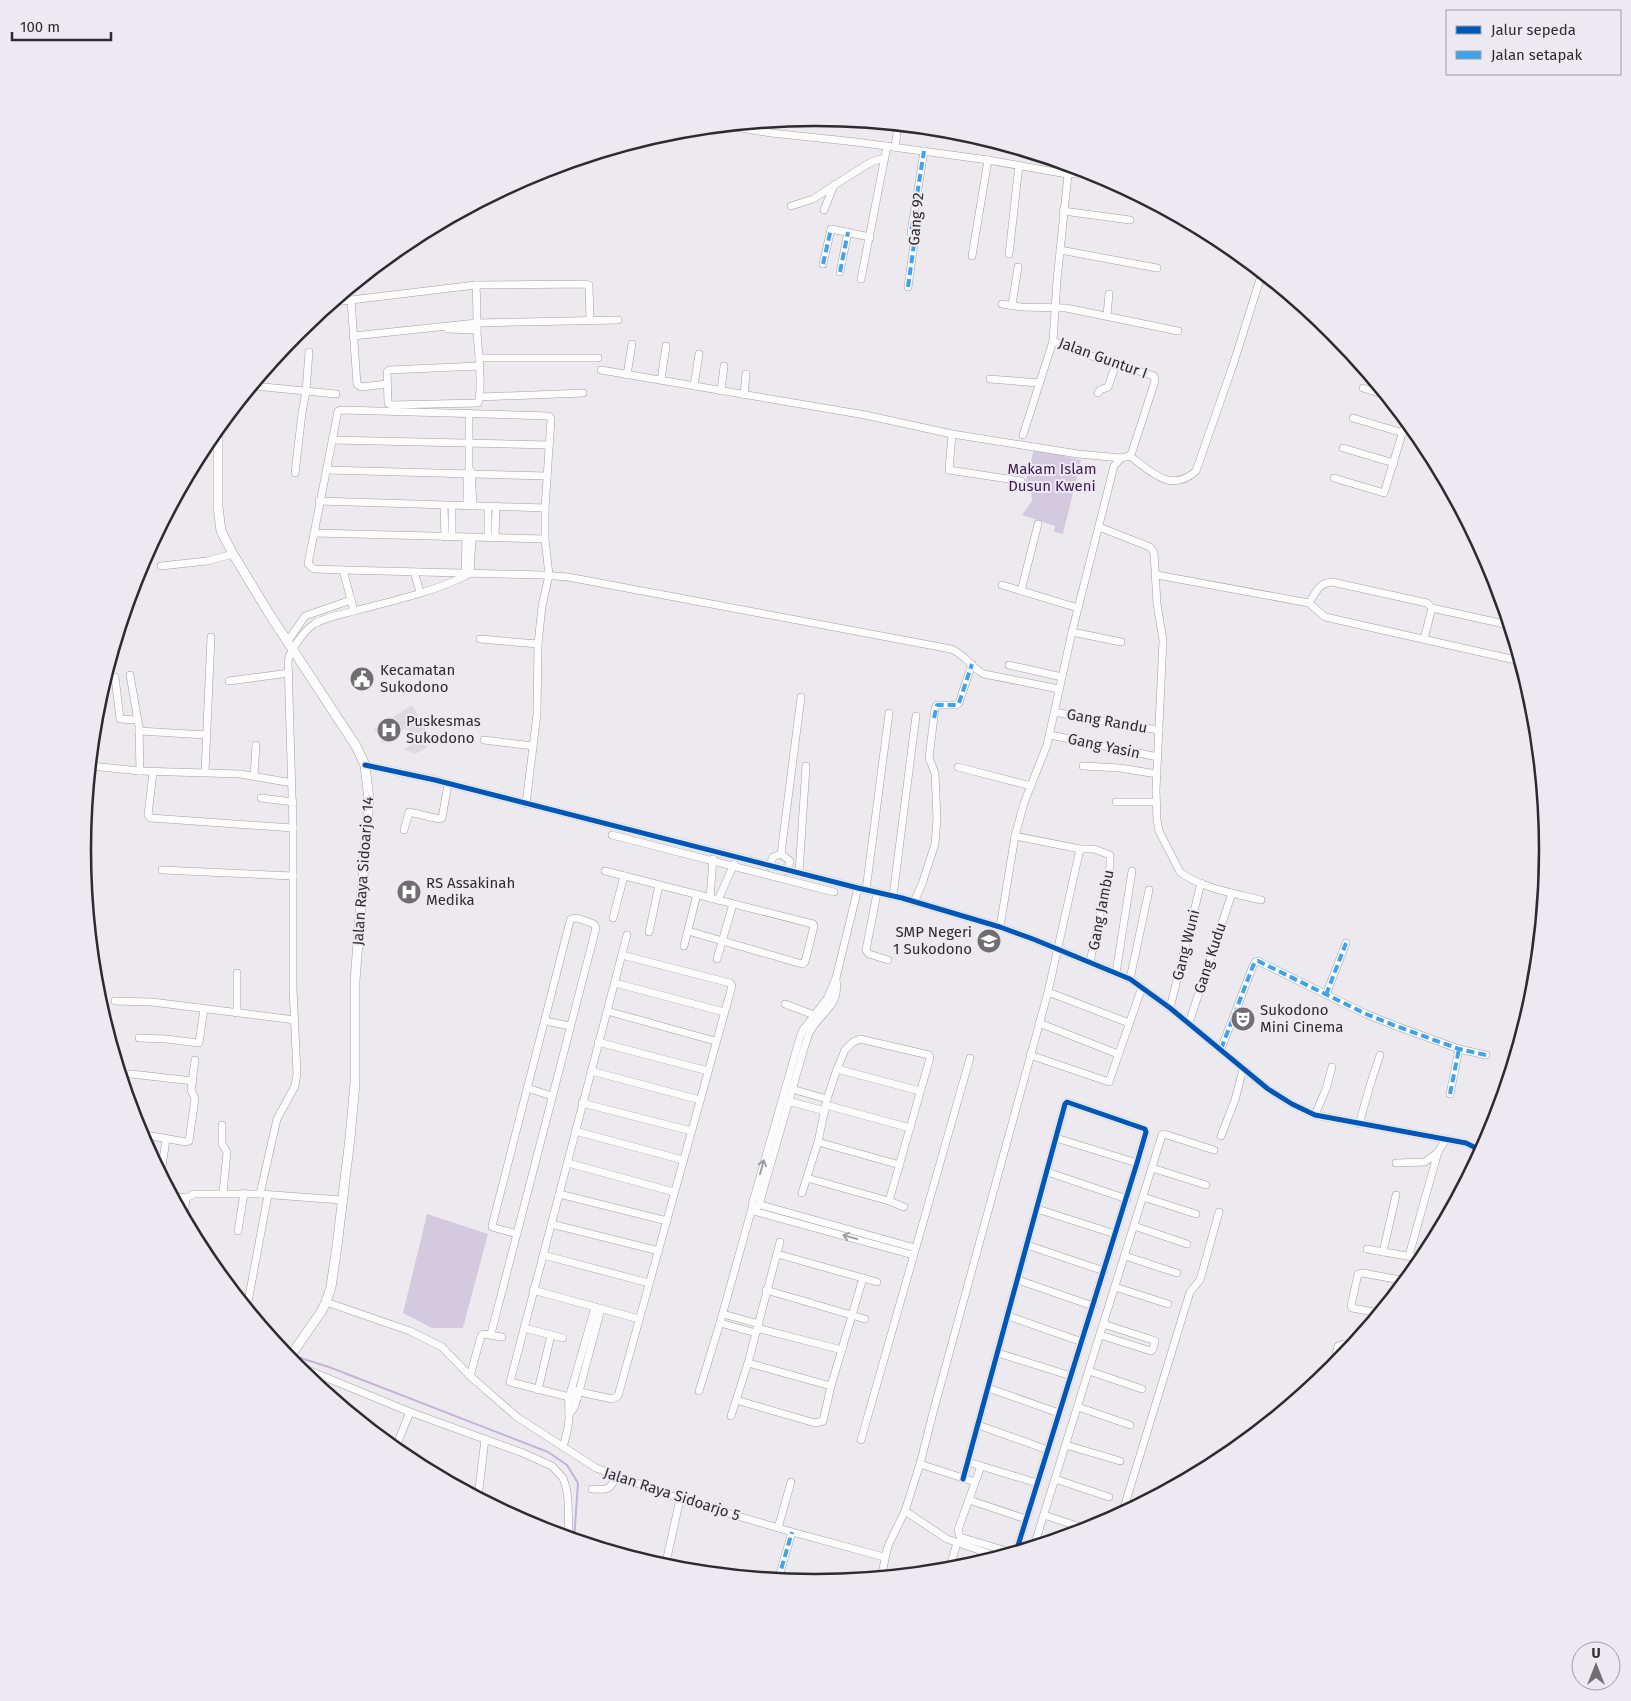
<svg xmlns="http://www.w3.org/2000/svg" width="1631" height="1701" font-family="'Fira Sans',sans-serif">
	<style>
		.built { fill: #ded9e2 }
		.green { fill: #d4cadf }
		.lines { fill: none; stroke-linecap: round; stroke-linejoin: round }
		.stream { stroke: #c5b2d8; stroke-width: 2 }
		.minor-casing { stroke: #a19fa2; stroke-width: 8 }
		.secondary-casing { stroke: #a19fa2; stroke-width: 10 }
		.minor { stroke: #fcfcfd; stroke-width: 7 }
		.secondary { stroke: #fcfcfd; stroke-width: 9 }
		.quiet { stroke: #3ea3eb; stroke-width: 4; stroke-dasharray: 8 4; stroke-linecap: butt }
		.cycleway-casing { stroke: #ede9f0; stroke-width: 8 }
		.cycleway { stroke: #0057b8; stroke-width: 5 }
		.oneway { stroke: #9f9ea0 }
		.labels { text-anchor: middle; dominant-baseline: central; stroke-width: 4; stroke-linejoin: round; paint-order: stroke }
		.street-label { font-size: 15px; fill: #2d2b2e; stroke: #ede9f0 }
		.park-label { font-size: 15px; fill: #3d1957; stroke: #ede9f0 }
		.poi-label { font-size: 15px; fill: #2d2b2e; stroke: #ede9f0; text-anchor: start }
		.rim { fill: none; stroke: #2d2b2e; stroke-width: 2.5 }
	</style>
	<rect width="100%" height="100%" fill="#edeaef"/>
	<path class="built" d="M412 705 429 735V742L426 745 427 748 415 754 404 749 417 741 410 730 404 729 383 744 374 729Z"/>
	<g class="green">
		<path d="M1034 449 1081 460 1063 534 1054 532 1055 526 1022 515 1032 501 1031 491 1024 488Z"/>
		<path d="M427 1214 488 1234 463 1328H432L403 1313Z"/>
	</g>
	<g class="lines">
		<path class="stream" d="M294 1356 329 1367 548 1452 567 1465 578 1483 574 1540"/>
		<defs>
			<g id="minor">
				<path d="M729 126 771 133 856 142 988 160 1067 174 1091 172"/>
				<path d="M703 129 712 128"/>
				<path d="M895 147 898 126"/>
				<path d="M1069 165 1057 280 1053 341 1073 350 1154 376 1155 381 1132 452 1130 456"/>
				<path d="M791 206 813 199 866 165 874 161 885 158"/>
				<path d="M824 210 834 185"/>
				<path d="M1063 211 1130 220"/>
				<path d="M1060 250 1157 268"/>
				<path d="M1009 254 1019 165"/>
				<path d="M972 256 988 160"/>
				<path d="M823 264 831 229 870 237"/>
				<path d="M840 272 848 232"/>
				<path d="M861 279 887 146"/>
				<path d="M476 285C477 301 477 317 477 332 478 349 483 390 478 403L391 405 388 403 387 372 389 370 479 366"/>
				<path d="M908 287 915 237 911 233 924 151"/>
				<path d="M351 300 357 384 361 387 387 384"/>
				<path d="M334 302 476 285 587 284 589 285 590 320"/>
				<path d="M1002 304 1021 307 1066 308 1178 331"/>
				<path d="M1012 305 1018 267"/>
				<path d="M1107 315 1109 294"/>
				<path d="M448 329 477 330"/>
				<path d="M353 336 477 323 618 320"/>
				<path d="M479 358H598"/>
				<path d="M601 370 865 415 952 434 1078 454 1121 458"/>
				<path d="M627 375 632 344"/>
				<path d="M990 379 1039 383"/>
				<path d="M661 380 666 346"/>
				<path d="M253 386 336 394"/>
				<path d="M694 386 699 354"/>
				<path d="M1363 388 1385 395"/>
				<path d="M721 391 724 366"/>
				<path d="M1098 393 1100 390 1108 387 1116 364"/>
				<path d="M744 395 746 374"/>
				<path d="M480 397 583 393"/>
				<path d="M1353 418 1403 433"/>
				<path d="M952 434 949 470 1021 481"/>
				<path d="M1023 435 1053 341"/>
				<path d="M332 440 549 445"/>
				<path d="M1343 448 1394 463"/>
				<path d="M326 470 547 476"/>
				<path d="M471 471 473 506"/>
				<path d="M295 473 302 413 306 391 309 352"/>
				<path d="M1334 478 1384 493 1406 421"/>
				<path d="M319 501 545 508"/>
				<path d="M444 506 445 537"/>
				<path d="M467 506V474L469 469V413"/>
				<path d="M1099 527 1150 547 1154 553 1157 604 1163 640 1156 790 1157 820 1159 831 1180 872C1200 888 1237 894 1261 900"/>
				<path d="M314 533 545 539"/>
				<path d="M452 537V506"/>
				<path d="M488 538V507"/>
				<path d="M495 538 496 507"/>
				<path d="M161 566 207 561 233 554"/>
				<path d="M343 570 543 575 568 577 951 649C965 654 971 668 984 674L1059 689"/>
				<path d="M414 572 420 592"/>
				<path d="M1157 575 1309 603 1325 617 1520 661"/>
				<path d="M465 576 466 538"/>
				<path d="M1002 585 1078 608"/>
				<path d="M1021 591 1038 524"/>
				<path d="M1309 603C1316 592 1319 583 1332 582L1427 603 1432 608 1509 625"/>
				<path d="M354 611 343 570 314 569 308 564 338 411 342 410 549 416 551 419 545 508V539L549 575 542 606 538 644 537 714 526 804"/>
				<path d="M1072 632 1121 642"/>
				<path d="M480 639 538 644"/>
				<path d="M1424 639 1432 608"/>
				<path d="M288 641 305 616 351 600"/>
				<path d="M1009 665 1062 677"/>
				<path d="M130 675 139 727 140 771"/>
				<path d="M115 677 120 719 137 720"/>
				<path d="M229 681 289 673"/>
				<path d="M1055 712 1096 720 1159 730"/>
				<path d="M139 731 206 735"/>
				<path d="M1050 735 1158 757"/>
				<path d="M484 740 533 746"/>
				<path d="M365 765 435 780 858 888 902 898 1000 927 1033 939 1130 979 1170 1008 1268 1089 1292 1104 1315 1115 1466 1143 1482 1151"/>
				<path d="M91 766 140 771 240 774 292 783"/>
				<path d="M1083 766 1120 768 1157 774"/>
				<path d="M958 767 1031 786"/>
				<path d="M153 772 148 815 151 818 293 828"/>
				<path d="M205 772 211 637"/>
				<path d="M254 776 256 745"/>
				<path d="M261 798 293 802"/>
				<path d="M1116 802H1156"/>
				<path d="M404 830 409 812 439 819 442 818 448 784"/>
				<path d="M612 835 834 892"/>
				<path d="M1015 836 1080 849H1094L1110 855V866L1090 962"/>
				<path d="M781 854 790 861 788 871"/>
				<path d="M769 866 773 857 781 854 801 697"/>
				<path d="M162 870 293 876"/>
				<path d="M605 871 813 924 814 926 805 962 802 964 688 931"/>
				<path d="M799 873 806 766"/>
				<path d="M858 888 836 978 827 999 803 1030 800 1037 752 1205 753 1210 757 1212 913 1255"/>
				<path d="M866 890 889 713"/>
				<path d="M877 893 866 950 869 954 888 960"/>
				<path d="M893 896 916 716"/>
				<path d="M710 898 713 859"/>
				<path d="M718 900 734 864"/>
				<path d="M914 902 922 884 935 844 937 819 935 773 929 758 935 708 937 705H956L959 703 972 664"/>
				<path d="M613 918 624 876"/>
				<path d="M1000 927 1015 836 1024 803 1047 745 1072 632 1114 466 1121 458 1130 456C1150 471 1171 494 1196 471L1233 365 1262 273"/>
				<path d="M649 932 659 885"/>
				<path d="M684 946 697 894"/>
				<path d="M717 959 733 904"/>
				<path d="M237 973V1013"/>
				<path d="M1116 973 1132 871"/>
				<path d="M1130 979 1149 890"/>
				<path d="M615 983 724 1012"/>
				<path d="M1048 992 1129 1023"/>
				<path d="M1326 995 1346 943"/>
				<path d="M115 1001 152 1002 295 1020"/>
				<path d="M785 1004 814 1015"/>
				<path d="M1170 1008 1201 883"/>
				<path d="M607 1011 715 1041"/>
				<path d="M545 1021 570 1026"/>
				<path d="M1039 1023 1118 1054"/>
				<path d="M1189 1023 1232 893"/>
				<path d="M139 1038 166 1039 199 1043 204 1009"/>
				<path d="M598 1042 708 1071"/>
				<path d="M1221 1049 1253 966 1255 962 1258 961 1366 1014 1396 1026 1459 1049 1486 1055"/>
				<path d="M1030 1055 1109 1082 1142 987"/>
				<path d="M837 1069 920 1091"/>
				<path d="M591 1071 700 1100"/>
				<path d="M131 1074 193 1081"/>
				<path d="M527 1088 552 1096"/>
				<path d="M788 1088 827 1099"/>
				<path d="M1450 1094 1459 1049"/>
				<path d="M784 1100 825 1111"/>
				<path d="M582 1103 691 1131"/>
				<path d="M826 1105 910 1128"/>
				<path d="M1315 1115 1326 1089 1332 1067"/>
				<path d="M1359 1124 1371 1082 1380 1055"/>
				<path d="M222 1125V1144L227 1152 223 1193"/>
				<path d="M575 1131 683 1160"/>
				<path d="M140 1134 186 1142 189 1141 195 1098 191 1090 195 1060"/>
				<path d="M1221 1136 1235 1100 1243 1069"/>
				<path d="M1056 1138 1137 1163"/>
				<path d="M818 1142 900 1165"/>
				<path d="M568 1163 674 1192"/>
				<path d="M1396 1163 1425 1162 1437 1153"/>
				<path d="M1152 1168 1206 1185"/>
				<path d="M1047 1172 1127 1199"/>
				<path d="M161 1174 166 1139"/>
				<path d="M802 1193 818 1142 827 1099 837 1069 845 1050 853 1042 860 1039 929 1055 930 1058 889 1201 807 1178"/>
				<path d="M260 1194 277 1119 295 1086 297 1073 293 989V828L288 662C289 651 304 631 314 624 323 618 343 614 354 611 389 602 433 592 465 576L470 573 472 538"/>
				<path d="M559 1194 667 1221"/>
				<path d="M173 1196 186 1198"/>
				<path d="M1143 1197 1196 1214"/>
				<path d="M889 1201 904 1207"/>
				<path d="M761 1205 760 1201 805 1045C807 1040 808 1034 811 1030 823 1010 840 1006 836 979"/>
				<path d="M1037 1209 1115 1234"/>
				<path d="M184 1216 186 1198 194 1194H260L342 1200"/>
				<path d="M551 1224 659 1251"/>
				<path d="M1134 1226 1187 1244"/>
				<path d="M238 1231 244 1193"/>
				<path d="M1027 1245 1104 1271"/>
				<path d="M1367 1249 1424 1259"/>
				<path d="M1383 1252 1396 1195"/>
				<path d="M1410 1252 1438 1152 1446 1139"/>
				<path d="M777 1254 877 1282"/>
				<path d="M543 1255 649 1283"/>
				<path d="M1125 1256 1177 1273"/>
				<path d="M1018 1280 1093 1306"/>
				<path d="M1115 1287 1168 1304"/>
				<path d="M533 1290 639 1319"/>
				<path d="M766 1290 865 1319"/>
				<path d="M326 1302 410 1331 442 1347 470 1376 517 1417 596 1468 680 1499 792 1532 884 1557"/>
				<path d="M247 1307 268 1195"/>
				<path d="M1379 1313 1352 1308 1351 1306 1358 1274 1363 1273 1406 1281"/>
				<path d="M723 1314 759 1324"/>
				<path d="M1008 1316 1082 1342"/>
				<path d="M720 1323 756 1333"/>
				<path d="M524 1328 563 1338"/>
				<path d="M757 1328 842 1350"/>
				<path d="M491 1334 596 928 594 924 577 918 571 919 570 921 492 1226V1227L517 1234"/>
				<path d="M1100 1335 1151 1351 1153 1349 1155 1341 1153 1340 1103 1324"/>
				<path d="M998 1353 1071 1376"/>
				<path d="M748 1363 831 1386"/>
				<path d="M293 1364 410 1412 523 1453 552 1466 563 1478 566 1487 568 1499 569 1538"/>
				<path d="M1332 1370 1338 1346 1344 1344 1353 1346"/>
				<path d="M1089 1371 1142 1389"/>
				<path d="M470 1376 481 1336 483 1334 502 1337"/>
				<path d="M988 1388 1059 1413"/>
				<path d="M538 1390 551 1335"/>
				<path d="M571 1390 612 1399 618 1396 732 986 730 983 622 955"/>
				<path d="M699 1391 720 1323 752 1208 761 1205 915 1248"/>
				<path d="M577 1399 510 1382 627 935"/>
				<path d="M736 1400 815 1423 823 1421 831 1386 863 1278"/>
				<path d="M1078 1407 1130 1425"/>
				<path d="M569 1414 574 1408 577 1399 601 1309"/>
				<path d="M731 1416 748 1363 780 1242"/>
				<path d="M978 1425 1048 1450"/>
				<path d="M861 1440 970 1058"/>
				<path d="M397 1444 410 1412"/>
				<path d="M1066 1445 1120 1461"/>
				<path d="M563 1447C566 1436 570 1424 569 1414 569 1408 568 1404 569 1398L595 1307"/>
				<path d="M968 1462 1037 1483"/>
				<path d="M920 1464 975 1482"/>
				<path d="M981 1466 958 1530 960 1537 1013 1553"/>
				<path d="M963 1479 1065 1104 1067 1102 1145 1129 1146 1132 1137 1163 1016 1552"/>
				<path d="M1055 1479 1109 1497"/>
				<path d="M592 1489C607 1490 609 1491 617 1476"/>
				<path d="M478 1497 485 1439"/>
				<path d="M969 1500 1026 1519"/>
				<path d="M905 1511 947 1539 999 1557"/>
				<path d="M1122 1514 1190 1292 1200 1280 1219 1212"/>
				<path d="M1044 1515 1089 1530"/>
				<path d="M778 1528 791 1482"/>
				<path d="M1034 1546 1162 1135 1164 1134 1214 1150"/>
				<path d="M665 1567 680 1499"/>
				<path d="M949 1570 957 1543"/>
				<path d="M881 1577 888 1546 905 1511 920 1464 934 1409 1048 992 1080 849"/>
				<path d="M778 1580 792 1532"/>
				<path d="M801 1582H804"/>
			</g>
			<path id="secondary" d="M218 429V507L221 531 233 554 270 615 356 746 365 765 369 800 355 981V1083L350 1138 337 1246 331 1287 326 1302 321 1312 289 1358"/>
		</defs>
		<use href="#minor" class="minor-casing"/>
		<use href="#secondary" class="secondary-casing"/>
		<use href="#minor" class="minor"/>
		<use href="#secondary" class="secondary"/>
		<g class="quiet">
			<path d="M823 264 831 229"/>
			<path d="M840 272 848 232"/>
			<path d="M908 287 915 237 911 233 924 151"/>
			<path d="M934 718 937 705H956L959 703 972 664"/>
			<path d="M1326 995 1346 943"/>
			<path d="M1221 1049 1253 966 1255 962 1258 961 1366 1014 1396 1026 1459 1049 1486 1055"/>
			<path d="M1450 1094 1459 1049"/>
			<path d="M778 1580 792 1532"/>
		</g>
		<defs>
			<g id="cycleway">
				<path d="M365 765 435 780 858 888 902 898 1000 927 1033 939 1130 979 1170 1008 1268 1089 1292 1104 1315 1115 1466 1143 1482 1151"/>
				<path d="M963 1479 1065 1104 1067 1102 1145 1129 1146 1132 1137 1163 1016 1552"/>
			</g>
		</defs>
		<use href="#cycleway" class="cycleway-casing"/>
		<use href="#cycleway" class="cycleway"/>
	</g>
	<defs><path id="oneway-shaft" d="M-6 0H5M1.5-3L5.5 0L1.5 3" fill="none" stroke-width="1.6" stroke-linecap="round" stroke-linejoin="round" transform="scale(1.25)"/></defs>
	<g class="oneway">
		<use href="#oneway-shaft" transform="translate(762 1167) rotate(-74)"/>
		<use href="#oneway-shaft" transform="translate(850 1237) rotate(-165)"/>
	</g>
	<defs>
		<symbol id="civic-disc" viewBox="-11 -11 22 22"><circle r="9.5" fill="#706e72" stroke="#ede9f0"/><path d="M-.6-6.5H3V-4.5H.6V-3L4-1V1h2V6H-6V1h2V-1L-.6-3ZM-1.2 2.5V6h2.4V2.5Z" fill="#fff"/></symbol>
		<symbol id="hospital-disc" viewBox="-11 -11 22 22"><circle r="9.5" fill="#706e72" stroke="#ede9f0"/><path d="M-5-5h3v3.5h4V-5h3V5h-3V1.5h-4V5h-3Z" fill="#fff"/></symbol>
		<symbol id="school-disc" viewBox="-11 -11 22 22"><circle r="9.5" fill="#706e72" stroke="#ede9f0"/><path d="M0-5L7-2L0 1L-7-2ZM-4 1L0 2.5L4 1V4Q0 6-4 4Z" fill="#fff"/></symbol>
		<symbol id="theatre-disc" viewBox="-11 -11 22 22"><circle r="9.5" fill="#706e72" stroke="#ede9f0"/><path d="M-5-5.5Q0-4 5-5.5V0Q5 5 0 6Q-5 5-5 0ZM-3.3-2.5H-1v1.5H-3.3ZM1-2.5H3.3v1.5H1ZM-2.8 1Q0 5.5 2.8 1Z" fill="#fff"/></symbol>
	</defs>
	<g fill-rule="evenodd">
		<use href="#civic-disc" x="348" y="665" width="28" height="28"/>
		<use href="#hospital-disc" x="375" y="716" width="28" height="28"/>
		<use href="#hospital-disc" x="395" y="878" width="28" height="28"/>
		<use href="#school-disc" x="975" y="927" width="28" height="28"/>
		<use href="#theatre-disc" x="1229" y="1005" width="28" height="28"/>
	</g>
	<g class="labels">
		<g class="street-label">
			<text transform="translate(916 219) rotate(-85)">Gang 92</text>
			<text transform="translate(1103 358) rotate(20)">Jalan Guntur I</text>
			<text transform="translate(1107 721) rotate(10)">Gang Randu</text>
			<text transform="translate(1104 746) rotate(12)">Gang Yasin</text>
			<text transform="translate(363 871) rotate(-86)">Jalan Raya Sidoarjo 14</text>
			<text transform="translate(1101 910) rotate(-79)">Gang Jambu</text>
			<text transform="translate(1186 945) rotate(-76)">Gang Wuni</text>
			<text transform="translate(1210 958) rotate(-72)">Gang Kudu</text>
			<text transform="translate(672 1494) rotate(18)">Jalan Raya Sidoarjo 5</text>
		</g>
		<g class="park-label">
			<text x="1052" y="469">Makam Islam<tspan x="1052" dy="17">Dusun Kweni</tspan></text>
		</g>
		<g class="poi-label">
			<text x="380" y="670">Kecamatan<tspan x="380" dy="17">Sukodono</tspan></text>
			<text x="406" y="721">Puskesmas<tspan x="406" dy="17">Sukodono</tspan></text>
			<text x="426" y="883">RS Assakinah<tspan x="426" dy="17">Medika</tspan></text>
			<text x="972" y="932" text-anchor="end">SMP Negeri<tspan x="972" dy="17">1 Sukodono</tspan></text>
			<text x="1260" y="1010">Sukodono<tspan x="1260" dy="17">Mini Cinema</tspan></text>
		</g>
	</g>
	<path d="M0 0H1631V1701H0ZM91 850a724 724 0 1 1 1448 0a724 724 0 1 1-1448 0Z" fill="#ede9f0" fill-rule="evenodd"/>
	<path class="rim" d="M91 850a724 724 0 1 1 1448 0a724 724 0 1 1-1448 0Z"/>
	<rect x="1446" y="10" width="175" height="65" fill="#ede9f0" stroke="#a09da2"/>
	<rect x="1456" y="26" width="25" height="8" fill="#0057b8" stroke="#a09da2"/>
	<text x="1491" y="35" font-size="15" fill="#2d2b2e">Jalur sepeda</text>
	<rect x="1456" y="51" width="25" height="8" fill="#3ea3eb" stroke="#a09da2"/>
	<text x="1491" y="60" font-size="15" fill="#2d2b2e">Jalan setapak</text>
	<g transform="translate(1596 1666)"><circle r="24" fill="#ede9f0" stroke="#a09da2"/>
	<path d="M0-4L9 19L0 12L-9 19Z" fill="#706e72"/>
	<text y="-8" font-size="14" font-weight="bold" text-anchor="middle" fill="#2d2b2e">U</text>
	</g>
	<path d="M12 32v8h99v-8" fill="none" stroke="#2d2b2e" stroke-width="2.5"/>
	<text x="20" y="32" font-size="15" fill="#2d2b2e" stroke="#ede9f0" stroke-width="4" paint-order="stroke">100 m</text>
</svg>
